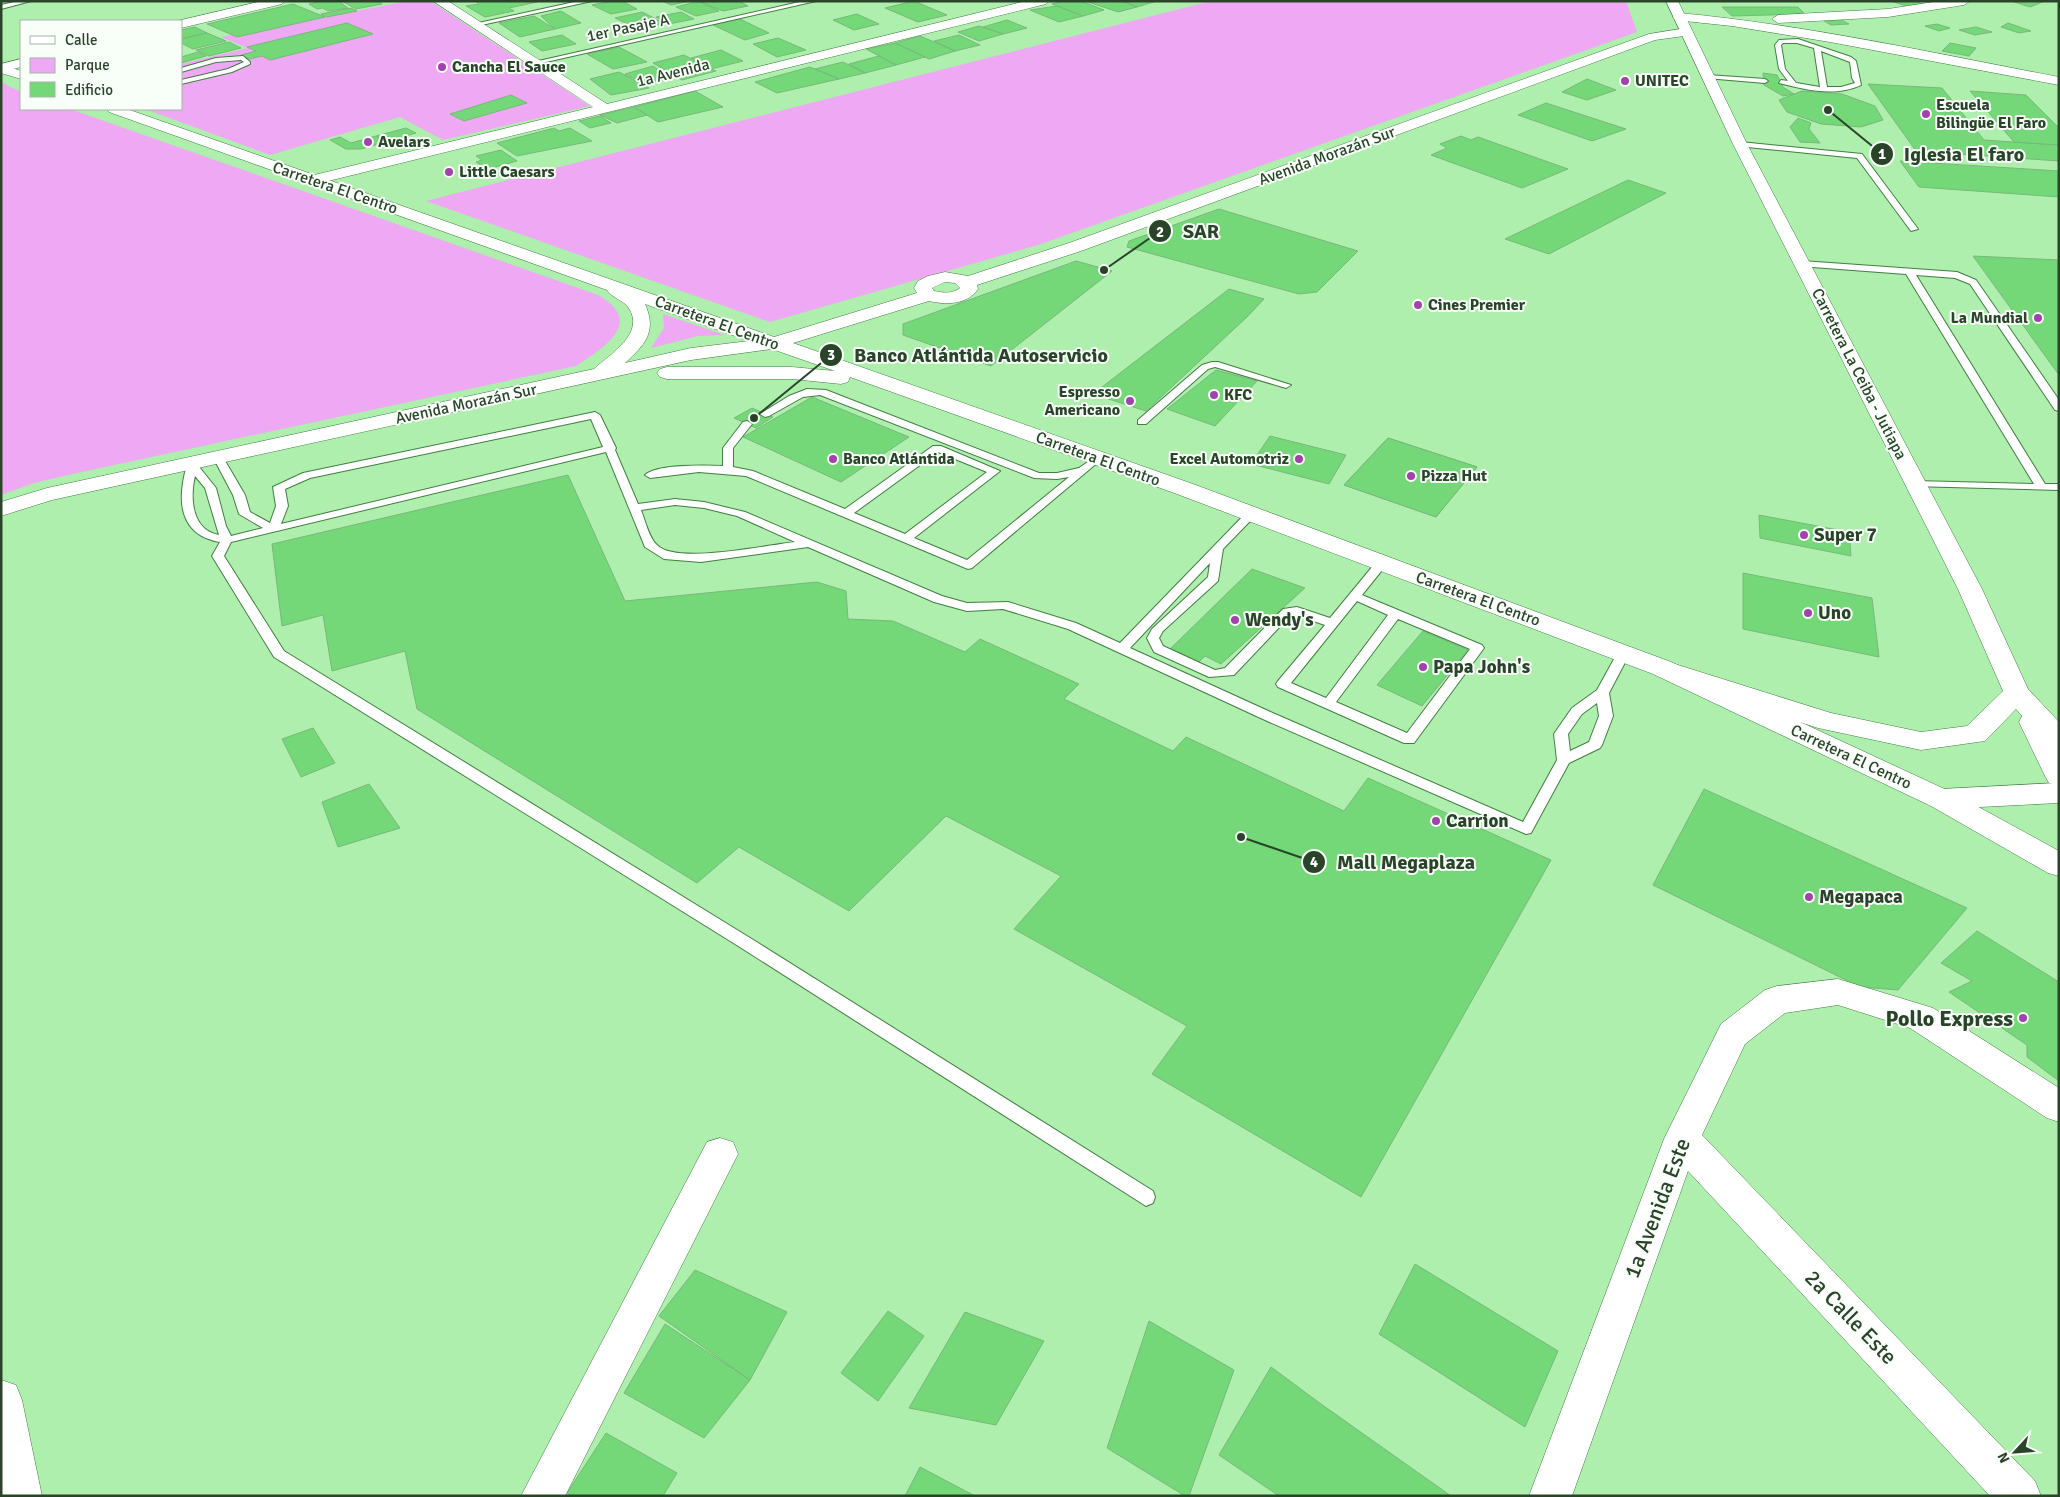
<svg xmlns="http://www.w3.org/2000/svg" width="2060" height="1497" font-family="Signika,sans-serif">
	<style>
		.green { fill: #efa8f3 }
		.building { fill: #74d778; stroke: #79b87a }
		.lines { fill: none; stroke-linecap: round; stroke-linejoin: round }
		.lane-casing { stroke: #417e43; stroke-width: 2 }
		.street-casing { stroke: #417e43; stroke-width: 1 }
		.secondary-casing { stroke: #417e43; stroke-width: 1 }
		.primary-casing { stroke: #417e43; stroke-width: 1 }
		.lane { fill: #fff; fill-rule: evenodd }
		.street { fill: #fff; fill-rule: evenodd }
		.secondary { fill: #fff; fill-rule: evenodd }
		.primary { fill: #fff; fill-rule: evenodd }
		.poi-dot { fill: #a242aa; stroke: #f8fef8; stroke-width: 2 }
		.labels { text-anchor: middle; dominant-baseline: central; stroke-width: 4; stroke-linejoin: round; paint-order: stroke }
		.far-street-label { font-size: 16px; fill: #2a442a; stroke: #f8fef8 }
		.far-poi-label { font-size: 16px; font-weight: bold; fill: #2a442a; stroke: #f8fef8; text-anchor: start }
		.poi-label { font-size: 19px; font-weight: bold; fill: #2a442a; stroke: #f8fef8; text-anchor: start }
		.near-poi-label { font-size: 22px; font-weight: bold; fill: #2a442a; stroke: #f8fef8; text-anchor: end }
		.near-street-label { font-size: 22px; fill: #2a442a; stroke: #f8fef8 }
		.leader { fill: none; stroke: #2a442a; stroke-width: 2 }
		.callout-dot { fill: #2a442a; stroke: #f8fef8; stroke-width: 2 }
		.mark-label { font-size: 15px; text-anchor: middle; font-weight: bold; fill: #fff }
		.callout-label { font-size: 20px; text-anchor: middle; font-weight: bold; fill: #2a442a; stroke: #f8fef8; stroke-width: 4; stroke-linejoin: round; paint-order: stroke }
	</style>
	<rect width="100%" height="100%" fill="#aeefae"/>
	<g class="green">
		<path d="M408 1H430L590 106 443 140 400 117 270 155 145 109H181V64L248 48 221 37Z"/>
		<path d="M1211 1H1626L1637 32 1038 245 770 322 426 201Z"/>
		<path d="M1 82 21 92V109H70L598 295C646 322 604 347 576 366L77 473 34 483 1 495Z"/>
		<path d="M663 314 725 335 698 336 651 348 664 328Z"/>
	</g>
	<g class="building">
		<path d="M322 1H339L348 8 328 11 323 8 317 9 309 4Z"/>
		<path d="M342 1H378L382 4 356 9Z"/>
		<path d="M475 1H535L537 2 509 8 514 11 485 17 466 6 479 4Z"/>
		<path d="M612 1H622L637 9 611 14 592 5Z"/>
		<path d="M662 1H690L671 5Z"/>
		<path d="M699 1 719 11 696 16 676 7Z"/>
		<path d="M739 1 748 6 723 11 700 2Z"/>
		<path d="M914 1 947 15 918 22 885 8Z"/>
		<path d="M1063 1H1081L1104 10 1083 16 1052 4Z"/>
		<path d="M1122 1H1157L1137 7Z"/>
		<path d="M1122 1 1137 7 1118 12 1088 2Z"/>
		<path d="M1891 1H1915L1922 4 1906 6Z"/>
		<path d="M2011 1H2045L2030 7Z"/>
		<path d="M293 4 325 17 237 37 207 24Z"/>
		<path d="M1057 6 1083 16 1059 22 1030 10Z"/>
		<path d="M1722 7H1798L1805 14 1732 16Z"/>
		<path d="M351 8 357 11 327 17 321 14Z"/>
		<path d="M561 11 581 23 555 29 541 16Z"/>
		<path d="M642 12 666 24 640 30 615 18Z"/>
		<path d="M681 12 694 19 669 24 656 17Z"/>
		<path d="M857 14 879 24 854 30 833 20Z"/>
		<path d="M534 16 555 29 520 37 499 23Z"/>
		<path d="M1836 17 1849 24 1831 25 1819 18Z"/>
		<path d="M740 19 769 33 745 40 713 25Z"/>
		<path d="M1007 20 1027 28 1003 34 983 27Z"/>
		<path d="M347 23 373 34 270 60 262 56 249 59 241 55 256 51 247 47Z"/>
		<path d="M2008 23 2031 31 2019 33 2001 27Z"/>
		<path d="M1937 24 1950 28 1939 31 1925 26Z"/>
		<path d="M979 26 1003 34 979 41 958 32Z"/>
		<path d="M195 27 207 33 181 39V30Z"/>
		<path d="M1976 27 1992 32 1975 35 1959 30Z"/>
		<path d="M207 33 226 41 193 49 181 43V39Z"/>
		<path d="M562 35 576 44 542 51 529 42Z"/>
		<path d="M959 35 980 45 955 51 934 41Z"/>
		<path d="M920 36 955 51 929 59 895 43Z"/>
		<path d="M778 38 806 50 777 57 753 44Z"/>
		<path d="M229 42 241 48 209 56 196 50Z"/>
		<path d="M895 43 925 57 896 65 866 49Z"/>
		<path d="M1950 43 1976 48 1969 56 1942 51Z"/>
		<path d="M619 47 647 62 613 69 587 54Z"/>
		<path d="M721 50 743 61 711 69 691 58Z"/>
		<path d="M198 52 206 56 181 63V57Z"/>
		<path d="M684 55 711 69 716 71 682 80 653 63Z"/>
		<path d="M879 56 896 65 865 73 849 64Z"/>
		<path d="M843 62 865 73 839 79 815 69Z"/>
		<path d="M653 66 670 78 645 84 625 74Z"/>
		<path d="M810 67 839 79 777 93 755 82Z"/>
		<path d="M619 72 649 88 611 95 590 79Z"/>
		<path d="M1763 73 1777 75 1783 87 1794 94 1783 96 1764 85Z"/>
		<path d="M1587 79 1616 90 1587 100 1562 92Z"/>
		<path d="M1868 84 1942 88 1984 140 2059 145V161L1916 151Z"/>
		<path d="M695 91 723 107 658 122 634 107Z"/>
		<path d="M1802 91 1842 94 1875 106 1883 120 1861 127 1821 124 1787 112 1779 100Z"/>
		<path d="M1970 91 2026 95 2059 128V145L2014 142Z"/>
		<path d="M511 95 527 103 464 121 450 114Z"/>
		<path d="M1546 103 1626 129 1592 141 1518 115Z"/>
		<path d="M634 107 647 115 617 123 600 115Z"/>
		<path d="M600 116 611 123 590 128 579 121Z"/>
		<path d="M1798 118 1811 123 1809 129 1820 143 1800 142 1790 127Z"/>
		<path d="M406 128 416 133 386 142 376 136Z"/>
		<path d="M554 128 559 131 570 128 592 141 517 156 497 143Z"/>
		<path d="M376 136 386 142 361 149H346L330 140 340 137 351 143Z"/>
		<path d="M1461 136 1471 140 1478 137 1568 169 1522 188 1431 155 1447 148 1440 144Z"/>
		<path d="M501 150 517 161 492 168 489 166 484 167 476 162 482 160 476 156Z"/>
		<path d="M1900 161 2059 171V197L1919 187Z"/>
		<path d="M1628 180 1666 193 1549 254 1505 239Z"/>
		<path d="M1219 209 1358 251 1317 292 1299 294 1127 247 1129 241Z"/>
		<path d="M1973 256 2059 260V375Z"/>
		<path d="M1076 261 1112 271 991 366 903 335V324Z"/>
		<path d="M1229 289 1264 299 1247 317 1146 411 1093 394Z"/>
		<path d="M1216 370 1257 381 1215 426 1167 409Z"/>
		<path d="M812 397 909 437 841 482 743 437Z"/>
		<path d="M752 408 773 417 756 428 734 418Z"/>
		<path d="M1270 436 1346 455 1329 484 1251 464Z"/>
		<path d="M1388 438 1477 467 1436 517 1344 485Z"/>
		<path d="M1388 438 1477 467 1436 517 1344 485Z"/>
		<path d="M568 475 625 601 817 582 846 591 848 619 893 621 965 652 980 639 1079 684 1064 699 1173 751 1186 737 1344 811 1368 778 1551 860 1361 1197 1152 1074 1187 1026 1014 929 1061 876 946 816 849 911 739 847 697 883 417 709 405 651 332 671 323 615 282 626 272 544Z"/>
		<path d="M1759 515 1849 532 1851 556 1760 538Z"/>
		<path d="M1252 569 1305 588 1221 664 1205 656 1197 664 1168 651Z"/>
		<path d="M1743 573 1872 598 1879 657 1743 629Z"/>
		<path d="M1423 631 1468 650 1422 706 1377 685Z"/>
		<path d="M313 728 335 763 301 777 282 739Z"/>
		<path d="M369 784 400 828 338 847 322 802Z"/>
		<path d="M1704 789 1967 908 1898 990 1860 987 1653 885Z"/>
		<path d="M1977 931 2059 982V1081L2027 1057V1045L1949 992 1972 981 1941 963Z"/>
		<path d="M1415 1264 1558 1351 1525 1427 1379 1334Z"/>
		<path d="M695 1270 787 1312 750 1380 659 1316Z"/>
		<path d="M888 1311 924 1336 878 1401 841 1373Z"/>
		<path d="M965 1312 1044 1341 996 1425 909 1408Z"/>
		<path d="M1149 1321 1234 1370 1189 1496H1185L1107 1448Z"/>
		<path d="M665 1324 750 1380 704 1438 624 1393Z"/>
		<path d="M1271 1367 1321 1404 1451 1496H1279L1219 1455Z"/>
		<path d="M606 1433 677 1473 663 1496H572L567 1493Z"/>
		<path d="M920 1467 975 1496H905Z"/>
	</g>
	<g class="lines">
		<defs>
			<g id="lane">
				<path d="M19 1H31L1 9V5Z"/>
				<path d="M579 1H592L477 26 474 24Z"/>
				<path d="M804 1H816L537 64 534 62Z"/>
				<path d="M1798 39 1851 57 1856 61 1861 85C1835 97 1806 90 1779 83L1781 80 1788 81 1779 69 1775 45 1779 40ZM1783 43H1797L1814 48 1820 87 1796 83 1785 69 1781 45ZM1821 51 1850 62 1852 78 1855 83 1841 87H1827Z"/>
				<path d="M243 56 250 62V64L232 72 181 84V80L228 69 244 62 241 60 216 62 181 72V68L216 58Z"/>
				<path d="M1708 75 1765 79 1768 81 1765 83 1706 78Z"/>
				<path d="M1740 142 1862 154 1918 229 1911 231 1857 158 1737 146 1736 144Z"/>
				<path d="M1802 261 1957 272 1976 280 2059 400V411L2055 410 1970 284 1955 278 1916 275 2045 484H2059V490L1911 486 1910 484 1915 481 2034 484 1906 274 1799 266V262Z"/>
				<path d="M1212 362H1218L1291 385 1286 388 1215 367 1208 369 1146 424H1138V420L1202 365Z"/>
				<path d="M807 389 826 390 1039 473H1057L1079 468 1098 455 1103 458 972 568 968 569 746 476 699 472 650 478 645 475C656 464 706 465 723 466V448L743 422 747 421 752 424 733 448V467L753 471 845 509 933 446H941L1000 471 914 538 967 560 1069 477 1057 479 1034 478 820 395 803 397 769 416 765 417 760 414 789 396ZM938 452 987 472 905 534 854 513Z"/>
				<path d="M595 412 600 415 616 448 615 450 638 504 675 499 704 502 745 512 942 596 967 603 1008 602 1076 623 1120 643 1246 513H1254V517L1223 549 1218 581 1163 631 1159 638 1163 646 1215 670 1225 668 1283 609 1297 607 1330 618 1377 561H1385L1387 564 1362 595 1482 645 1484 648 1414 743H1404L1278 687 1276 684 1278 681 1325 625 1296 615H1291L1234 675 1209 677 1154 652 1147 638 1152 629 1208 577 1210 563 1130 648 1275 714 1523 822 1557 760 1554 734 1556 731 1572 708 1597 690 1619 650H1629L1630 653 1609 693 1613 716 1602 745 1600 748 1569 763 1531 833 1526 834 1265 720 1068 629 1003 609 967 611 934 602 808 547 701 562 664 559 645 547 606 452 231 542 224 556 284 651 755 941 1153 1191 1155 1197 1153 1203 1146 1206 743 949 274 657 212 556 220 542C178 535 177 499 187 465L192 462 196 463 216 488 226 526 231 536 263 528 239 514 233 495 214 459 215 457 219 456 224 459 245 495 250 512 270 523 276 506 273 487 303 473ZM591 419 603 447 281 524 288 506 285 489 310 478ZM195 476 205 488 219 535C191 530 190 497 195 476ZM675 505 704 508 737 516 795 542C767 545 676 565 657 545 649 538 645 520 641 510ZM1357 601 1388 615 1326 698 1291 683ZM1398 619 1470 649 1407 733 1336 702ZM1597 703 1599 716 1589 742 1570 751 1568 734 1582 714Z"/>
			</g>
			<g id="street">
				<path d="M262 1H284L282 4 181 28V21H177Z"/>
				<path d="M433 1H448L607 104 1026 1H1048L1046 4 312 185 306 183 304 180 306 177 593 107Z"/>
				<path d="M1940 1H1970L1964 5 1888 17 1778 23 1772 19 1778 15 1888 9Z"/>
				<path d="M1679 13C1807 25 1933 53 2059 77V85L1830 42 1732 26 1675 20 1673 17Z"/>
				<path d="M21 59V67L1 72V64Z"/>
				<path d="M2059 783V803L1941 809 1931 806 1927 799 1931 792 1941 789Z"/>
				<path d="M1838 979 1933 1008 2059 1088V1122L2047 1118 1910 1028 1838 1005 1785 1013 1745 1044 1702 1135 2035 1481 2041 1496H1990L1688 1171 1572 1496H1529L1664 1139 1721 1024 1765 990 1777 986Z"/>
				<path d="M720 1138 733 1142 738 1154 565 1496H521L707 1142Z"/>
				<path d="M1 1380 16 1385 22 1400 42 1496H1Z"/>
			</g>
			<g id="secondary">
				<path d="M1687 28 1693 32 1691 35 1655 40 1081 251 977 285 978 289C967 305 946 305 929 301L793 343 1193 484 1671 662 1951 792 2059 851V876L2048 873 1931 806 1653 674 1177 494 850 377 848 382 841 384 792 379H667L660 377 657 373 660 369 667 367H792L835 371 772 349 691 360 52 500 1 516V502L47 488 594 369C609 355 647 333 628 307 623 300 612 298 607 290L109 112 107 109H127L774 337 917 293 914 288 918 281 928 276 945 272 968 276 1069 243 1649 34ZM945 282 955 283 960 288C952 294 944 293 934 291L932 288ZM645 304 749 341 691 348 625 363C646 344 657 331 645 304Z"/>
				<path d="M1 64 21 71V79L1 73Z"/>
			</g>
			<path id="primary" d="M1666 1H1678L1747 144 1982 589 2028 689 2059 722V786L2049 783 2045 776 2019 722 2022 716 2016 709 1985 741 1921 750 1818 728 1653 674 1649 668 1653 662 1662 660 1831 713 1921 732 1967 726 2003 691 1958 589 1733 144Z"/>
		</defs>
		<use href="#lane" class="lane-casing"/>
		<use href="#street" class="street-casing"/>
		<use href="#secondary" class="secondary-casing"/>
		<use href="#primary" class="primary-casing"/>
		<use href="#lane" class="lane"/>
		<use href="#street" class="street"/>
		<use href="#secondary" class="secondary"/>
		<use href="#primary" class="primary"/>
	</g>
	<g class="poi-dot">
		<circle cx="442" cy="67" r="5"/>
		<circle cx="1625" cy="81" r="5"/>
		<circle cx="1926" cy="114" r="5"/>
		<circle cx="368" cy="142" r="5"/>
		<circle cx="449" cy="172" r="5"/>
		<circle cx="1418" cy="305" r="5"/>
		<circle cx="2038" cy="318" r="5"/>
		<circle cx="1214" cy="395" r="5"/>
		<circle cx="1130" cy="401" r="5"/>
		<circle cx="833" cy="459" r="5"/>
		<circle cx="1299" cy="459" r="5"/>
		<circle cx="1411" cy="476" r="5"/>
		<circle cx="1804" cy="535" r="5"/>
		<circle cx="1808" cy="613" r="5"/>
		<circle cx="1235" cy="620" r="5"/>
		<circle cx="1423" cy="667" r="5"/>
		<circle cx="1436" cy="821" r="5"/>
		<circle cx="1809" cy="897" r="5"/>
		<circle cx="2023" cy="1018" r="5"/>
	</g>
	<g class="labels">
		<g class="far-street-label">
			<text transform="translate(628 28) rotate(-12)">1er Pasaje A</text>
			<text transform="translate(673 73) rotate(-14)">1a Avenida</text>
			<text transform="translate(1327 156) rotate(-20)">Avenida Morazán Sur</text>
			<text transform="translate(335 188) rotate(19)">Carretera El Centro</text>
			<text transform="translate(717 323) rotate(20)">Carretera El Centro</text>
			<text transform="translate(1859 374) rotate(63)">Carretera La Ceiba - Jutiapa</text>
			<text transform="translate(466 404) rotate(-12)">Avenida Morazán Sur</text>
			<text transform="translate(1098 459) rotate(20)">Carretera El Centro</text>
			<text transform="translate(1478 599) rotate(20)">Carretera El Centro</text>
			<text transform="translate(1851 757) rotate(25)">Carretera El Centro</text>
		</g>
		<g class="far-poi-label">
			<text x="452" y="67">Cancha El Sauce</text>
			<text x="1635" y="81">UNITEC</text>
			<text x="1936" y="105">Escuela<tspan x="1936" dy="18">Bilingüe El Faro</tspan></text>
			<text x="378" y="142">Avelars</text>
			<text x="459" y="172">Little Caesars</text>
			<text x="1428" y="305">Cines Premier</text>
			<text x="2028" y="318" text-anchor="end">La Mundial</text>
			<text x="1120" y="392" text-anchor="end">Espresso<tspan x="1120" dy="18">Americano</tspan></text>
			<text x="1224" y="395">KFC</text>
			<text x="843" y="459">Banco Atlántida</text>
			<text x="1289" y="459" text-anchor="end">Excel Automotriz</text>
			<text x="1421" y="476">Pizza Hut</text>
		</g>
		<g class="poi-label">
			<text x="1814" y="535">Super 7</text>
			<text x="1818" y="613">Uno</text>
			<text x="1245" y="620">Wendy's</text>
			<text x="1433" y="667">Papa John's</text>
			<text x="1446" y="821">Carrion</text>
			<text x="1819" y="897">Megapaca</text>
		</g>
		<g class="near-poi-label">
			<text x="2013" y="1018">Pollo Express</text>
		</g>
		<g class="near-street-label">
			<text transform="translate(1657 1208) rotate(-69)">1a Avenida Este</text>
			<text transform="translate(1851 1317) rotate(46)">2a Calle Este</text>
		</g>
	</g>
	<path class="leader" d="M1828 110L1882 154M1104 270L1160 231M754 418L831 355M1241 837L1314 862"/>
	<g class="callout-dot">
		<circle cx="1828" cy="110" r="5"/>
		<circle cx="1104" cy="270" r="5"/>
		<circle cx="754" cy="418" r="5"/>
		<circle cx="1241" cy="837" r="5"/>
		<circle cx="1882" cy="154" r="12"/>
		<circle cx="1160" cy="231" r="12"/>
		<circle cx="831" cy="355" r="12"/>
		<circle cx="1314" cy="862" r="12"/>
	</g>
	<g class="mark-label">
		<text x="1882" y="159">1</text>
		<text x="1160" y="237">2</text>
		<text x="831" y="360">3</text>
		<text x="1314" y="867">4</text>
	</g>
	<g class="callout-label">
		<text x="1964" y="161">Iglesia El faro</text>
		<text x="1201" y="238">SAR</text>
		<text x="981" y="362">Banco Atlántida Autoservicio</text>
		<text x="1406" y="869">Mall Megaplaza</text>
	</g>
	<rect width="2060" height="1497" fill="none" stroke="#2a442a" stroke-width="5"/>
	<rect x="20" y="20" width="162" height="90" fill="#f8fef8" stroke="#a6b4a6"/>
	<rect x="30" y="36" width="25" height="8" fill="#ffffff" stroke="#a6b4a6"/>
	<text x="65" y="45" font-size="15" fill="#2a442a">Calle</text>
	<rect x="30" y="58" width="25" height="15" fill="#efa8f3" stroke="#a6b4a6"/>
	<text x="65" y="70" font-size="15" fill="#2a442a">Parque</text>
	<rect x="30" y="82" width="25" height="15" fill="#74d778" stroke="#a6b4a6"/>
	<text x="65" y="95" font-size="15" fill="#2a442a">Edificio</text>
	<g transform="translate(2015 1452) rotate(244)" stroke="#f8fef8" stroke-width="4" paint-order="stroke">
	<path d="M0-4L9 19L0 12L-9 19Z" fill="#2a442a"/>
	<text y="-8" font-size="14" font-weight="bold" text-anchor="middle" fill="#2a442a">N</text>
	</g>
</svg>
